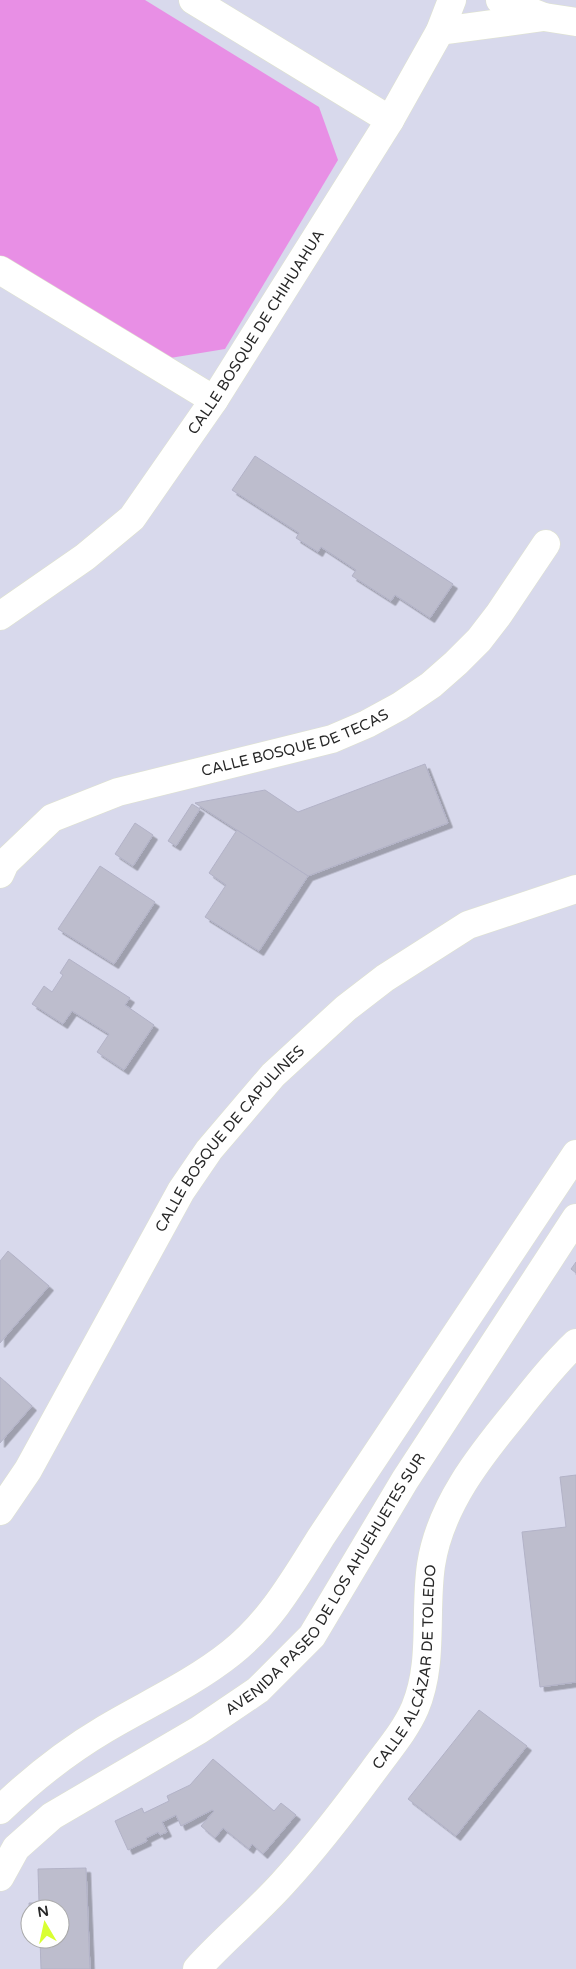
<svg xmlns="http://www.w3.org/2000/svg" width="576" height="1969" font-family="'Varela Round',sans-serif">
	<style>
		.green { fill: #e88fe5 }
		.building { fill: #bdbdcd; stroke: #b2b2c7; filter: url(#shadow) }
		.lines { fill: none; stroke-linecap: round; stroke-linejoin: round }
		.minor-casing { stroke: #dfe3cd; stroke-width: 29 }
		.minor { stroke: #fff; stroke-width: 28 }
		.labels { text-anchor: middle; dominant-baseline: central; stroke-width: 5; stroke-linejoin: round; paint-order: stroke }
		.street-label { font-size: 15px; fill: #282828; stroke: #fff }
	</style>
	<defs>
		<filter id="shadow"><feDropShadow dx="4.5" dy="4.5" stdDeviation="0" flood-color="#0004"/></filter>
	</defs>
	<rect width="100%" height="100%" fill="#d8d9ec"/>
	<path class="green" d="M0 0H145L319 107 338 160 225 349 164 359 0 258Z"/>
	<g class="building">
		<path d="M255 456 453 584 430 618 395 595 391 601 352 576 356 570 321 547 318 552 296 538 299 533 232 490Z"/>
		<path d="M425 764 448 823 308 876 195 803 265 790 298 812Z"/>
		<path d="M192 804 200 809 176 846 168 841Z"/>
		<path d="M135 823 153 835 133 866 115 854Z"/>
		<path d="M237 830 308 876 259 951 205 917 226 885 209 873Z"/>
		<path d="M100 866 155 902 114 964 58 929Z"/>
		<path d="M69 959 130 998 125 1005 154 1025 124 1070 97 1052 109 1034 72 1011 63 1024 32 1004 44 986 52 992 63 975 60 973Z"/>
		<path d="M8 1251 49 1286 0 1343V1261Z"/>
		<path d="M576 1262V1273L571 1269Z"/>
		<path d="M0 1377 32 1406 0 1443Z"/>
		<path d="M576 1475V1682L540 1687 522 1532 566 1527 560 1477Z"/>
		<path d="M479 1710 527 1746 456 1836 408 1799Z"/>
		<path d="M213 1759 274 1811 281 1803 296 1815 263 1854 252 1844 249 1849 223 1828 215 1838 201 1826 214 1811 212 1810 181 1826 176 1815 162 1822 167 1832 160 1835 158 1832 146 1838 147 1841 128 1850 115 1821 142 1808 144 1813 169 1801 167 1796 190 1785Z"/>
		<path d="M86 1868 90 1969H41L40 1939H60V1909H30V1920L29 1903H39L38 1869Z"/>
	</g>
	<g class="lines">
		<defs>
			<g id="minor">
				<path d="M193 0 390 120"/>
				<path d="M500 0 544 17 576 22"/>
				<path d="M440 31 544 17"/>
				<path d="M0 270 214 400"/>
				<path id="s1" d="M0 616 85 557 132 518 214 400 390 120 440 31 452 0"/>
				<path id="s2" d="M0 874 5 863 52 818 118 792 332 739 367 724 400 706 431 685 456 663 479 640 499 614 546 544"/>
				<path id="s3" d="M0 1511 28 1470 181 1191 209 1150 273 1075 346 1008 385 978 468 925 576 889"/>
				<path d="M0 1810C30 1781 68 1751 105 1729 147 1704 192 1684 231 1653 271 1621 294 1580 321 1537L576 1154"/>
				<path id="s4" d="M0 1877 16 1848 52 1816 199 1730 258 1690 312 1636 405 1480 576 1218"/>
				<path id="s5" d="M197 1969C224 1939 256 1913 283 1883 315 1848 345 1809 373 1771 388 1750 405 1731 415 1708 434 1663 424 1613 431 1565 440 1506 479 1457 516 1412 535 1388 554 1364 576 1343"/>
			</g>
		</defs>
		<use href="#minor" class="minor-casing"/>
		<use href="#minor" class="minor"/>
	</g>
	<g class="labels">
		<g class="street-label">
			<text stroke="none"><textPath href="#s1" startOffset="388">CALLE BOSQUE DE CHIHUAHUA</textPath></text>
			<text stroke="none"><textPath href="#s2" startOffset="332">CALLE BOSQUE DE TECAS</textPath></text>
			<text stroke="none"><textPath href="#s3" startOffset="439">CALLE BOSQUE DE CAPULINES</textPath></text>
			<text stroke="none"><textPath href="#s4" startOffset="448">AVENIDA PASEO DE LOS AHUEHUETES SUR</textPath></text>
			<text stroke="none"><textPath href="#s5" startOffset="378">CALLE ALCÁZAR DE TOLEDO</textPath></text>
		</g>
	</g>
	<g transform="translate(45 1924) rotate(351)"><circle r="24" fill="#ffffff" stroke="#a9a9a9"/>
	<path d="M0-4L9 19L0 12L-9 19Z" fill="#d9ff32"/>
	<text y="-8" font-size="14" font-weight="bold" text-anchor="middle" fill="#282828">N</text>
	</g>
</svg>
